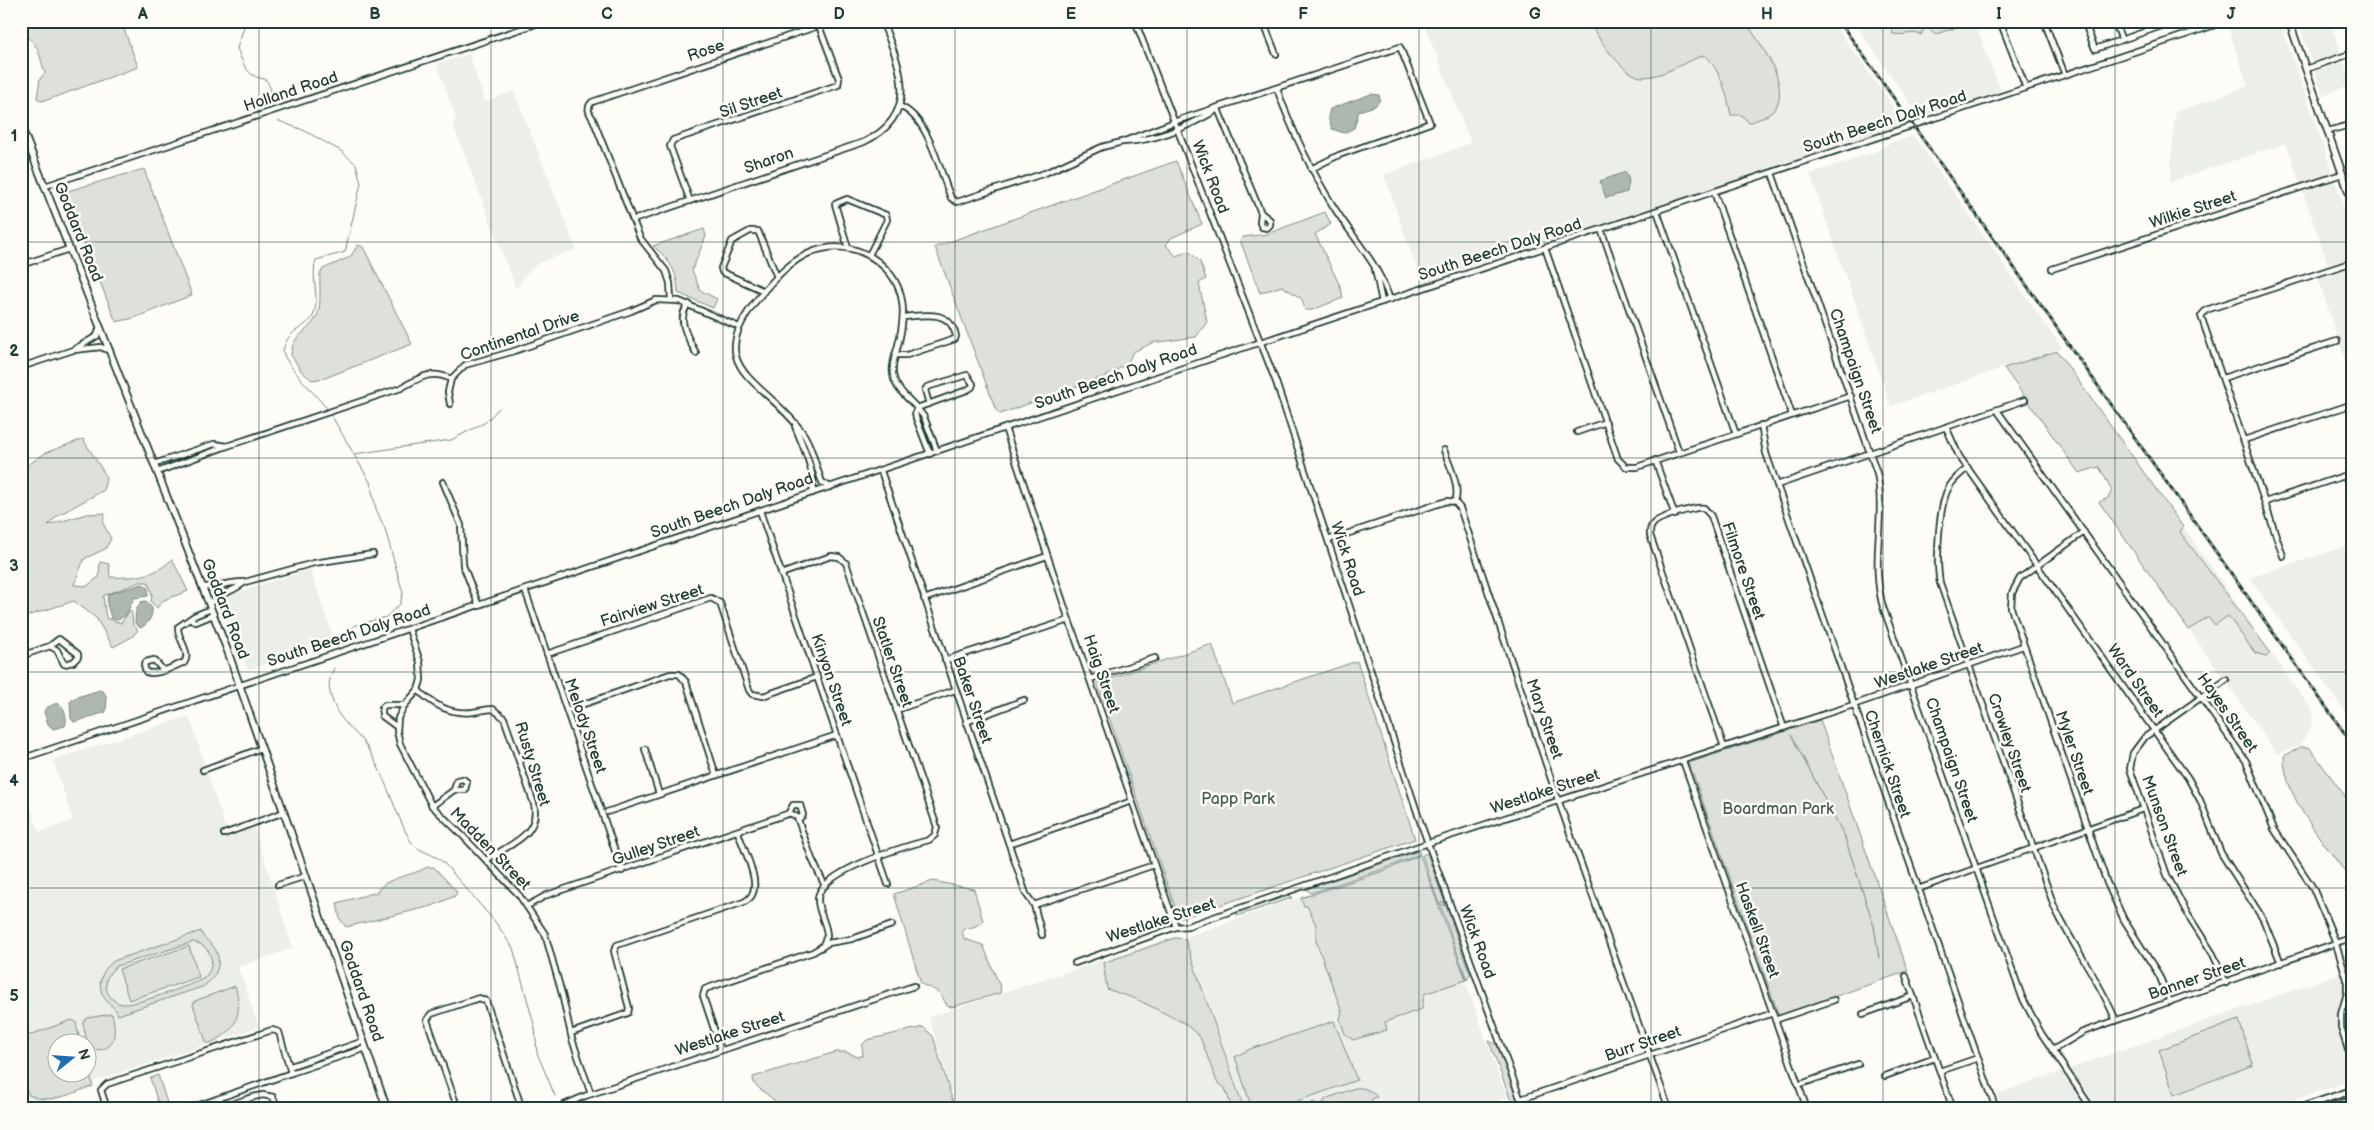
<svg xmlns="http://www.w3.org/2000/svg" width="2374" height="1130" font-family="'Balsamiq Sans',sans-serif">
	<style>
		.built { fill: #eceee9; fill-rule: evenodd }
		.green { fill: #dde0db; stroke: #7e8e88; fill-rule: evenodd }
		.water { fill: #aeb8b1; stroke: #75877f }
		.lines { fill: none; stroke-linecap: round; stroke-linejoin: round }
		.stream { stroke: #75877f; stroke-width: 1 }
		.minor-casing { stroke: #1f3d34; stroke-width: 8 }
		.major-casing { stroke: #1f3d34; stroke-width: 9 }
		.minor { stroke: #fdfcf7; stroke-width: 4.5 }
		.major { stroke: #fdfcf7; stroke-width: 5.5 }
		.rail-casing { stroke: #1f3d34; stroke-width: 3 }
		.rail { stroke: #fdfcf7; stroke-width: 1; stroke-dasharray: 4; stroke-linecap: butt }
		.grid { fill: none; stroke: #1f3d34; stroke-width: 1; stroke-opacity: 0.55 }
		.labels { text-anchor: middle; dominant-baseline: central; stroke-width: 5; stroke-linejoin: round; paint-order: stroke }
		.street-label { font-size: 16px; fill: #1f3d34; stroke: #fdfcf7 }
		.park-label { font-size: 16px; fill: #455e55; stroke: #fdfcf7 }
		.neatline { fill: none; stroke: #1f3d34; stroke-width: 2 }
		.grid-label { font-size: 16px; text-anchor: middle; font-weight: bold; fill: #1f3d34 }
	</style>
	<rect width="100%" height="100%" fill="#fdfcf7"/>
	<filter id="ink" filterUnits="userSpaceOnUse"><feTurbulence type="fractalNoise" baseFrequency=".02" numOctaves="2"/><feDisplacementMap in="SourceGraphic" scale="10" xChannelSelector="R" yChannelSelector="G"/><feConvolveMatrix kernelMatrix="1 2 1 2 8 2 1 2 1" color-interpolation-filters="sRGB"/></filter>
	<g filter="url(#ink)">
		<g class="built">
			<path d="M1423 21H1832L1905 124 1422 283 1384 175 1471 143Z"/>
			<path d="M1853 21H1974L2002 94 1921 119Z"/>
			<path d="M2254 21H2280L2353 233V368L2348 369 2315 269 2328 264 2286 143 2170 182 2175 112 2248 86 2229 29Z"/>
			<path d="M2298 21H2343L2332 25 2351 85 2323 95Z"/>
			<path d="M469 54 485 102 514 91 576 249 539 263 529 271 516 288 453 125 456 118 437 64Z"/>
			<path d="M1914 136 2062 348 1891 406 1810 174 1878 151 1890 143Z"/>
			<path d="M2183 527 2313 712 2312 725 2299 746 2277 754 2140 560Z"/>
			<path d="M2353 544V723L2250 578Z"/>
			<path d="M310 569 334 640 248 670 220 598Z"/>
			<path d="M189 716 226 830 252 821 293 948 238 967 259 1027 92 1082 35 1109H21V813L31 809 39 832 73 820 53 760ZM58 1042H88V1072H58Z"/>
			<path d="M1420 856 1507 1098 1476 1109H1245L1185 937Z"/>
			<path d="M1176 936 1235 1109H957L929 1017Z"/>
			<path d="M2353 969V1080L2268 1109H2002L1997 1094Z"/>
		</g>
		<g class="green">
			<path d="M21 21H121L138 67 50 99 41 101 37 98 40 79 45 73C40 58 38 39 21 35Z"/>
			<path d="M1589 21H1745C1759 42 1794 87 1773 111 1769 116 1756 120 1749 123L1742 115H1731C1727 94 1721 71 1705 55 1685 61 1666 76 1644 77 1625 79 1596 36 1589 21Z"/>
			<path d="M1890 21H1960L1962 26 1936 34 1927 28 1924 29 1921 35C1912 31 1903 36 1893 34Z"/>
			<path d="M1176 161 1202 224 1171 238 1166 245 1176 256 1189 251 1200 262 1206 279 1199 283 1207 322 1196 337 1152 343 1133 352 1127 364 1106 376 1000 414 996 410 935 247Z"/>
			<path d="M144 169 192 295 134 318 116 322 64 192Z"/>
			<path d="M1325 212 1331 224 1315 234 1341 288 1343 298 1312 310H1305L1302 299 1282 286 1260 293 1240 240 1243 237 1267 234Z"/>
			<path d="M704 229 706 236 692 270 700 290 717 299 713 308 678 293C678 272 669 259 653 246Z"/>
			<path d="M358 245 363 247 412 344 325 378 312 380 302 372 291 355C293 334 303 336 314 321 323 310 319 287 320 274L323 269 350 257Z"/>
			<path d="M2057 351 2183 527 2180 532 2270 652 2266 656 2255 653 2228 616 2215 625 2208 617 2189 630 2099 502 2108 498 2112 490 2099 467 2079 473 2004 368Z"/>
			<path d="M83 439 106 476 104 490 57 516 48 525 87 514 105 513 103 523 111 539 105 549 84 559 74 585 87 586 99 577 100 562 109 564 110 577C133 578 155 577 172 559L188 591 164 600 157 608 151 602 152 594 148 582H140L103 596 106 618 121 623 130 610 132 613 133 625 138 630 132 637 113 647 96 618 74 601 21 618V470L45 453Z"/>
			<path d="M1212 644 1232 703 1357 661 1415 839 1179 919 1097 683Z"/>
			<path d="M1820 720 1908 971 1779 1016 1689 763Z"/>
			<path d="M2301 747H2309L2353 807V884C2330 848 2283 800 2284 756Z"/>
			<path d="M1419 851 1420 854 1386 868 1311 893 1306 889Z"/>
			<path d="M1427 853 1470 974 1467 980 1440 904 1445 906 1443 902 1439 904 1422 855Z"/>
			<path d="M1420 855 1466 980 1424 994 1422 1009 1385 1022 1387 1030 1353 1040 1345 1034 1340 1019 1342 1012 1316 941V925L1307 906H1304L1301 898 1386 870Z"/>
			<path d="M427 867H434L457 892 455 896 432 906 346 927 340 919 337 903 377 892C384 877 414 876 427 867Z"/>
			<path d="M933 881 974 889 983 921 976 926 962 930 964 939 983 945 1001 989 1000 993 952 1007 947 1006C939 989 938 992 921 984L894 894Z"/>
			<path d="M1290 895 1292 898 1237 916V912Z"/>
			<path d="M201 931C203 939 208 940 213 946 224 960 217 979 202 987L118 1015C116 1007 110 1006 106 1000 95 987 101 968 116 960ZM193 942C212 945 218 966 203 979 191 985 134 1006 122 1004 113 1002 106 994 106 985 106 977 110 971 117 966Z"/>
			<path d="M1175 938 1185 939 1244 1109H1232L1225 1088 1217 1082 1200 1037 1184 1023 1136 999 1107 989 1103 963Z"/>
			<path d="M189 946 199 977 129 1000 119 969Z"/>
			<path d="M235 986C244 1015 235 1034 207 1044L193 1005 195 1001Z"/>
			<path d="M112 1014C118 1035 114 1056 88 1048L83 1023 87 1018Z"/>
			<path d="M72 1020 76 1022 80 1042H58V1072H88V1067L93 1086C72 1093 51 1105 29 1095L21 1077V1038Z"/>
			<path d="M2239 1020 2253 1065 2174 1095 2159 1050Z"/>
			<path d="M1334 1021 1357 1080 1275 1109H1252L1235 1057 1250 1049Z"/>
			<path d="M923 1027 933 1036 955 1109H785L754 1084 753 1077 836 1052H846L858 1057 863 1055 862 1045 867 1040Z"/>
			<path d="M1489 1041 1497 1045 1520 1104 1511 1101Z"/>
			<path d="M158 1075 169 1109H160L150 1078Z"/>
			<path d="M1355 1088C1364 1087 1371 1090 1377 1097L1373 1098 1369 1105V1107L1374 1109H1295L1315 1102 1317 1105 1325 1102V1099Z"/>
		</g>
		<g class="water">
			<path d="M1371 94 1379 95 1380 100 1375 106 1359 111 1354 128 1344 133 1332 129 1328 117 1330 109Z"/>
			<path d="M1626 172 1629 181 1627 192 1606 198 1600 181Z"/>
			<path d="M143 584 148 588V596L134 598 126 615 118 620 111 618 107 604 108 594Z"/>
			<path d="M146 601 152 608C153 616 148 625 140 628L135 623 136 610 141 602Z"/>
			<path d="M100 690 104 692 107 698 106 712 74 722 71 719 70 702 74 698Z"/>
			<path d="M57 703C65 706 68 719 65 726L53 729 48 724 44 712 46 708Z"/>
		</g>
		<g class="lines">
			<g class="stream">
				<path d="M246 21 237 48C243 63 246 77 265 79 271 86 272 93 272 102"/>
				<path d="M279 121 303 130 341 151 356 164 361 183 345 252 316 260C310 278 321 298 313 316 307 329 288 327 283 351 283 362 319 398 328 410"/>
				<path d="M330 413 370 482 376 509 385 529 403 593 400 604 386 617 353 626 351 631"/>
				<path d="M354 454 451 440 486 422 499 408"/>
				<path d="M334 668C327 684 328 689 334 705 341 723 357 732 367 747 386 777 394 811 411 842 420 853 434 853 444 863L496 923 513 948 535 1028 537 1053 555 1096"/>
				<path d="M1791 735 1844 835 1874 926 1879 958"/>
			</g>
			<defs>
				<g id="minor">
					<path d="M1135 21 1276 382 1421 824 1524 1109"/>
					<path d="M1263 21 1276 54"/>
					<path d="M2000 21 2026 88"/>
					<path d="M2044 21 2065 75"/>
					<path d="M2084 21 2095 49 2176 21"/>
					<path d="M2114 21 2122 40"/>
					<path d="M2145 21 2149 30"/>
					<path d="M2306 69 2353 53"/>
					<path d="M1277 89C1292 130 1311 171 1335 209 1354 239 1379 265 1390 300"/>
					<path d="M899 106C929 117 939 170 951 198L957 202 1045 173 1102 147 1122 142"/>
					<path d="M1218 109C1190 126 1156 141 1122 142L1182 119 1400 47 1430 123 1339 155 1311 169"/>
					<path d="M1218 109 1261 213 1260 223 1262 227 1267 228 1270 225V220L1261 213"/>
					<path d="M2328 131 2353 124"/>
					<path d="M1772 173 1877 473C1886 518 1870 562 1883 607L2022 997 2041 1033 2092 1109"/>
					<path d="M45 186 545 21"/>
					<path d="M1714 192 1792 415"/>
					<path d="M690 201 670 146 673 140 838 85 839 79 819 26"/>
					<path d="M1657 211 1736 434"/>
					<path d="M633 220 864 142C922 114 900 66 882 21"/>
					<path d="M1601 229 1679 452"/>
					<path d="M848 248 835 204 847 199 886 215 887 220 869 255"/>
					<path d="M1545 248 1618 459 1626 467H1637L1851 396"/>
					<path d="M21 265 69 249"/>
					<path d="M1375 269 1382 302"/>
					<path d="M2052 269 2342 174"/>
					<path d="M764 291 722 272 721 268 732 241 750 231H758L777 277"/>
					<path d="M671 299 670 283 666 271 640 238 593 119C589 113 586 108 592 102L833 21"/>
					<path d="M689 304C675 318 688 338 696 353"/>
					<path d="M74 350 101 347 110 351"/>
					<path d="M895 355H907L955 339 956 336C950 309 925 315 904 317"/>
					<path d="M21 367 73 350 97 336 100 326"/>
					<path d="M2223 378 2337 341"/>
					<path d="M450 404 448 392 451 379 465 365 511 352 631 311 656 300 679 301 739 327"/>
					<path d="M1997 410 2246 761 2274 829 2313 888 2334 938 2347 979V993L2341 1014V1028L2353 1065"/>
					<path d="M1761 425 1766 453 1777 485 1996 1109"/>
					<path d="M795 426C801 442 818 477 812 493"/>
					<path d="M1946 427 1959 456 2188 778 2200 800 2221 853 2263 919 2281 963"/>
					<path d="M1005 428 1069 620 1176 927"/>
					<path d="M1577 432 1606 422"/>
					<path d="M2244 440 2353 404"/>
					<path d="M1444 450C1449 465 1461 487 1455 502"/>
					<path d="M930 454 916 418 915 412 917 408 924 417 937 451"/>
					<path d="M1655 460 1675 515"/>
					<path d="M154 464 214 444 227 446"/>
					<path d="M1968 468C1961 473 1954 479 1949 487 1938 506 1936 562 1940 583L2054 906C2072 946 2100 980 2116 1021"/>
					<path d="M881 471 1026 894 1034 905 1042 935"/>
					<path d="M157 472 227 446 401 388C419 378 431 369 451 379"/>
					<path d="M443 482 461 525 463 565 479 606"/>
					<path d="M1777 485 2025 400"/>
					<path d="M830 487 822 482C815 465 812 444 800 429 761 378 700 368 760 296 774 279 791 260 812 252 837 242 866 248 885 268 908 291 905 320 897 349 894 359 891 369 894 379 897 390 909 399 917 408L967 390 972 387 973 384 967 375 927 387 925 390 929 404"/>
					<path d="M1455 502 1460 508 1556 794 1669 1109"/>
					<path d="M2265 502 2353 473"/>
					<path d="M760 511 888 884"/>
					<path d="M2084 532 2020 578 2012 593 2011 608 2107 883 2124 920 2159 975 2170 1002"/>
					<path d="M1328 540 1447 501 1455 502"/>
					<path d="M2283 556 2201 316 2206 310 2353 262"/>
					<path d="M781 574 831 556 839 557 846 563 937 827 935 835 929 840C906 846 820 871 818 898 817 911 827 923 827 936L822 947"/>
					<path d="M245 582 314 563 373 554"/>
					<path d="M202 587C218 588 229 581 245 582 232 593 221 592 209 604"/>
					<path d="M525 590 622 871"/>
					<path d="M924 599 1047 556"/>
					<path d="M191 620 196 622 213 615"/>
					<path d="M409 629 420 662 421 680 418 690 404 706 398 718 397 731 400 744 432 806 463 836 519 895 545 934 562 994 572 1039 591 1094"/>
					<path d="M547 654 711 598 720 603 749 690 752 694 763 696 817 677"/>
					<path d="M21 656 50 646 59 639 78 654V657L73 662 64 664 57 650 50 646"/>
					<path d="M945 660 1069 620"/>
					<path d="M163 670 154 660 146 662 144 665 146 672C156 676 173 667 182 663H184C192 652 177 639 178 627L194 616 211 609"/>
					<path d="M1090 679 1155 658"/>
					<path d="M2226 680 2145 737 2133 753 2130 769 2167 875 2188 915 2213 954 2226 983"/>
					<path d="M418 690C433 705 451 715 473 712 480 711 486 709 493 709L504 718 534 804C541 836 507 845 487 860"/>
					<path d="M567 710 670 674H679L686 682 716 775"/>
					<path d="M896 710 955 690"/>
					<path d="M966 722 1024 700"/>
					<path d="M397 727 382 716V708L385 705H405"/>
					<path d="M1724 747 1650 535C1650 530 1650 527 1654 523 1660 517 1696 506 1704 508L1711 516 1784 728"/>
					<path d="M645 749 659 794"/>
					<path d="M21 759 1207 360 2227 21"/>
					<path d="M1683 761 1807 1109"/>
					<path d="M203 770 262 748"/>
					<path d="M432 806 454 790H465L467 782 463 779 457 780 454 790"/>
					<path d="M607 812 837 735"/>
					<path d="M788 814 793 805H800L803 815 798 820"/>
					<path d="M224 834 284 812"/>
					<path d="M1009 844 1132 801"/>
					<path d="M278 885 306 876"/>
					<path d="M1918 889 2143 809"/>
					<path d="M1034 905 1154 865"/>
					<path d="M527 906 547 895 790 813 797 817 812 859 825 886"/>
					<path d="M1075 963 1176 927 1188 926 1428 843 1853 705 2023 646"/>
					<path d="M1906 976 1953 1109"/>
					<path d="M1863 1014 1913 996"/>
					<path d="M1775 1020 1834 1000"/>
					<path d="M571 1033 628 1013 629 1008 614 951 617 945 744 902C768 892 743 850 738 832"/>
					<path d="M721 1050 703 996 705 989 813 952 828 943 852 939 892 925"/>
					<path d="M2053 1050 2083 1032 2353 937"/>
					<path d="M291 1066 364 1041"/>
					<path d="M1940 1071 1978 1058"/>
					<path d="M291 1073 366 1048"/>
					<path d="M1885 1076 1935 1058"/>
					<path d="M1798 1085 1858 1064"/>
					<path d="M1521 1099 1773 1013"/>
					<path d="M107 1109 101 1090 107 1084 272 1030 279 1032 291 1073 188 1109"/>
					<path d="M217 1109 253 1097 263 1095 273 1097 278 1109"/>
					<path d="M458 1109 427 1020 431 1014 479 998 486 1001 522 1109"/>
					<path d="M555 1109 585 1096 914 986"/>
				</g>
				<g id="major">
					<path d="M2289 21 2353 204"/>
					<path d="M21 126 228 652 387 1109"/>
					<path d="M2297 1109 2353 1090"/>
					<path d="M2324 1109 2353 1100"/>
					<path d="M2343 1109 2353 1105"/>
				</g>
			</defs>
			<use href="#minor" class="minor-casing"/>
			<use href="#major" class="major-casing"/>
			<use href="#minor" class="minor"/>
			<use href="#major" class="major"/>
			<defs>
				<path id="rail" d="M1839 21 2353 745"/>
			</defs>
			<use href="#rail" class="rail-casing"/>
			<use href="#rail" class="rail"/>
		</g>
	</g>
	<path class="grid" d="M259 21V1109M491 21V1109M723 21V1109M955 21V1109M1187 21V1109M1419 21V1109M1651 21V1109M1883 21V1109M2115 21V1109M21 242H2353M21 458H2353M21 672H2353M21 888H2353"/>
	<g class="labels">
		<g class="street-label">
			<text transform="translate(706 51) rotate(-19)">Rose</text>
			<text transform="translate(291 92) rotate(-18)">Holland Road</text>
			<text transform="translate(751 103) rotate(-19)">Sil Street</text>
			<text transform="translate(1885 122) rotate(-18)">South Beech Daly Road</text>
			<text transform="translate(769 161) rotate(-19)">Sharon</text>
			<text transform="translate(1210 177) rotate(69)">Wick Road</text>
			<text transform="translate(2193 210) rotate(-18)">Wilkie Street</text>
			<text transform="translate(78 232) rotate(68)">Goddard Road</text>
			<text transform="translate(1500 250) rotate(-18)">South Beech Daly Road</text>
			<text transform="translate(520 336) rotate(-19)">Continental Drive</text>
			<text transform="translate(1855 371) rotate(71)">Champaign Street</text>
			<text transform="translate(1116 377) rotate(-19)">South Beech Daly Road</text>
			<text transform="translate(732 506) rotate(-19)">South Beech Daly Road</text>
			<text transform="translate(1347 559) rotate(72)">Wick Road</text>
			<text transform="translate(1743 571) rotate(71)">Filmore Street</text>
			<text transform="translate(652 606) rotate(-18)">Fairview Street</text>
			<text transform="translate(225 609) rotate(69)">Goddard Road</text>
			<text transform="translate(349 636) rotate(-18)">South Beech Daly Road</text>
			<text transform="translate(892 662) rotate(71)">Statler Street</text>
			<text transform="translate(1929 666) rotate(-19)">Westlake Street</text>
			<text transform="translate(1101 674) rotate(71)">Haig Street</text>
			<text transform="translate(831 680) rotate(71)">Kinyon Street</text>
			<text transform="translate(2135 681) rotate(55)">Ward Street</text>
			<text transform="translate(972 700) rotate(71)">Baker Street</text>
			<text transform="translate(2227 713) rotate(55)">Hayes Street</text>
			<text transform="translate(1544 719) rotate(71)">Mary Street</text>
			<text transform="translate(585 726) rotate(71)">Melody Street</text>
			<text transform="translate(2009 743) rotate(71)">Crowley Street</text>
			<text transform="translate(2074 753) rotate(71)">Myler Street</text>
			<text transform="translate(1951 760) rotate(71)">Champaign Street</text>
			<text transform="translate(532 764) rotate(73)">Rusty Street</text>
			<text transform="translate(1887 764) rotate(71)">Chernick Street</text>
			<text transform="translate(1545 792) rotate(-18)">Westlake Street</text>
			<text transform="translate(2164 826) rotate(70)">Munson Street</text>
			<text transform="translate(656 846) rotate(-19)">Gulley Street</text>
			<text transform="translate(490 849) rotate(46)">Madden Street</text>
			<text transform="translate(1161 921) rotate(-18)">Westlake Street</text>
			<text transform="translate(1757 930) rotate(70)">Haskell Street</text>
			<text transform="translate(1477 942) rotate(70)">Wick Road</text>
			<text transform="translate(2197 979) rotate(-19)">Banner Street</text>
			<text transform="translate(361 991) rotate(71)">Goddard Road</text>
			<text transform="translate(730 1034) rotate(-18)">Westlake Street</text>
			<text transform="translate(1643 1044) rotate(-19)">Burr Street</text>
		</g>
		<g class="park-label">
			<text x="1238" y="799">Papp Park</text>
			<text x="1778" y="809">Boardman Park</text>
		</g>
	</g>
	<rect width="2374" height="1130" fill="none" stroke="#fdfcf7" stroke-width="55"/>
	<g transform="translate(72 1058) rotate(73)"><circle r="24" fill="#fdfcf7" stroke="#a4b0a9"/>
	<path d="M0-4L9 19L0 12L-9 19Z" fill="#1f6fb2"/>
	<text y="-8" font-size="14" font-weight="bold" text-anchor="middle" fill="#1f3d34">N</text>
	</g>
	<rect x="28" y="28" width="2318" height="1074" class="neatline"/>
	<g class="grid-label">
		<text x="143" y="19">A</text>
		<text x="375" y="19">B</text>
		<text x="607" y="19">C</text>
		<text x="839" y="19">D</text>
		<text x="1071" y="19">E</text>
		<text x="1303" y="19">F</text>
		<text x="1535" y="19">G</text>
		<text x="1767" y="19">H</text>
		<text x="1999" y="19">I</text>
		<text x="2231" y="19">J</text>
		<text x="14" y="141">1</text>
		<text x="14" y="356">2</text>
		<text x="14" y="571">3</text>
		<text x="14" y="786">4</text>
		<text x="14" y="1001">5</text>
	</g>
</svg>
